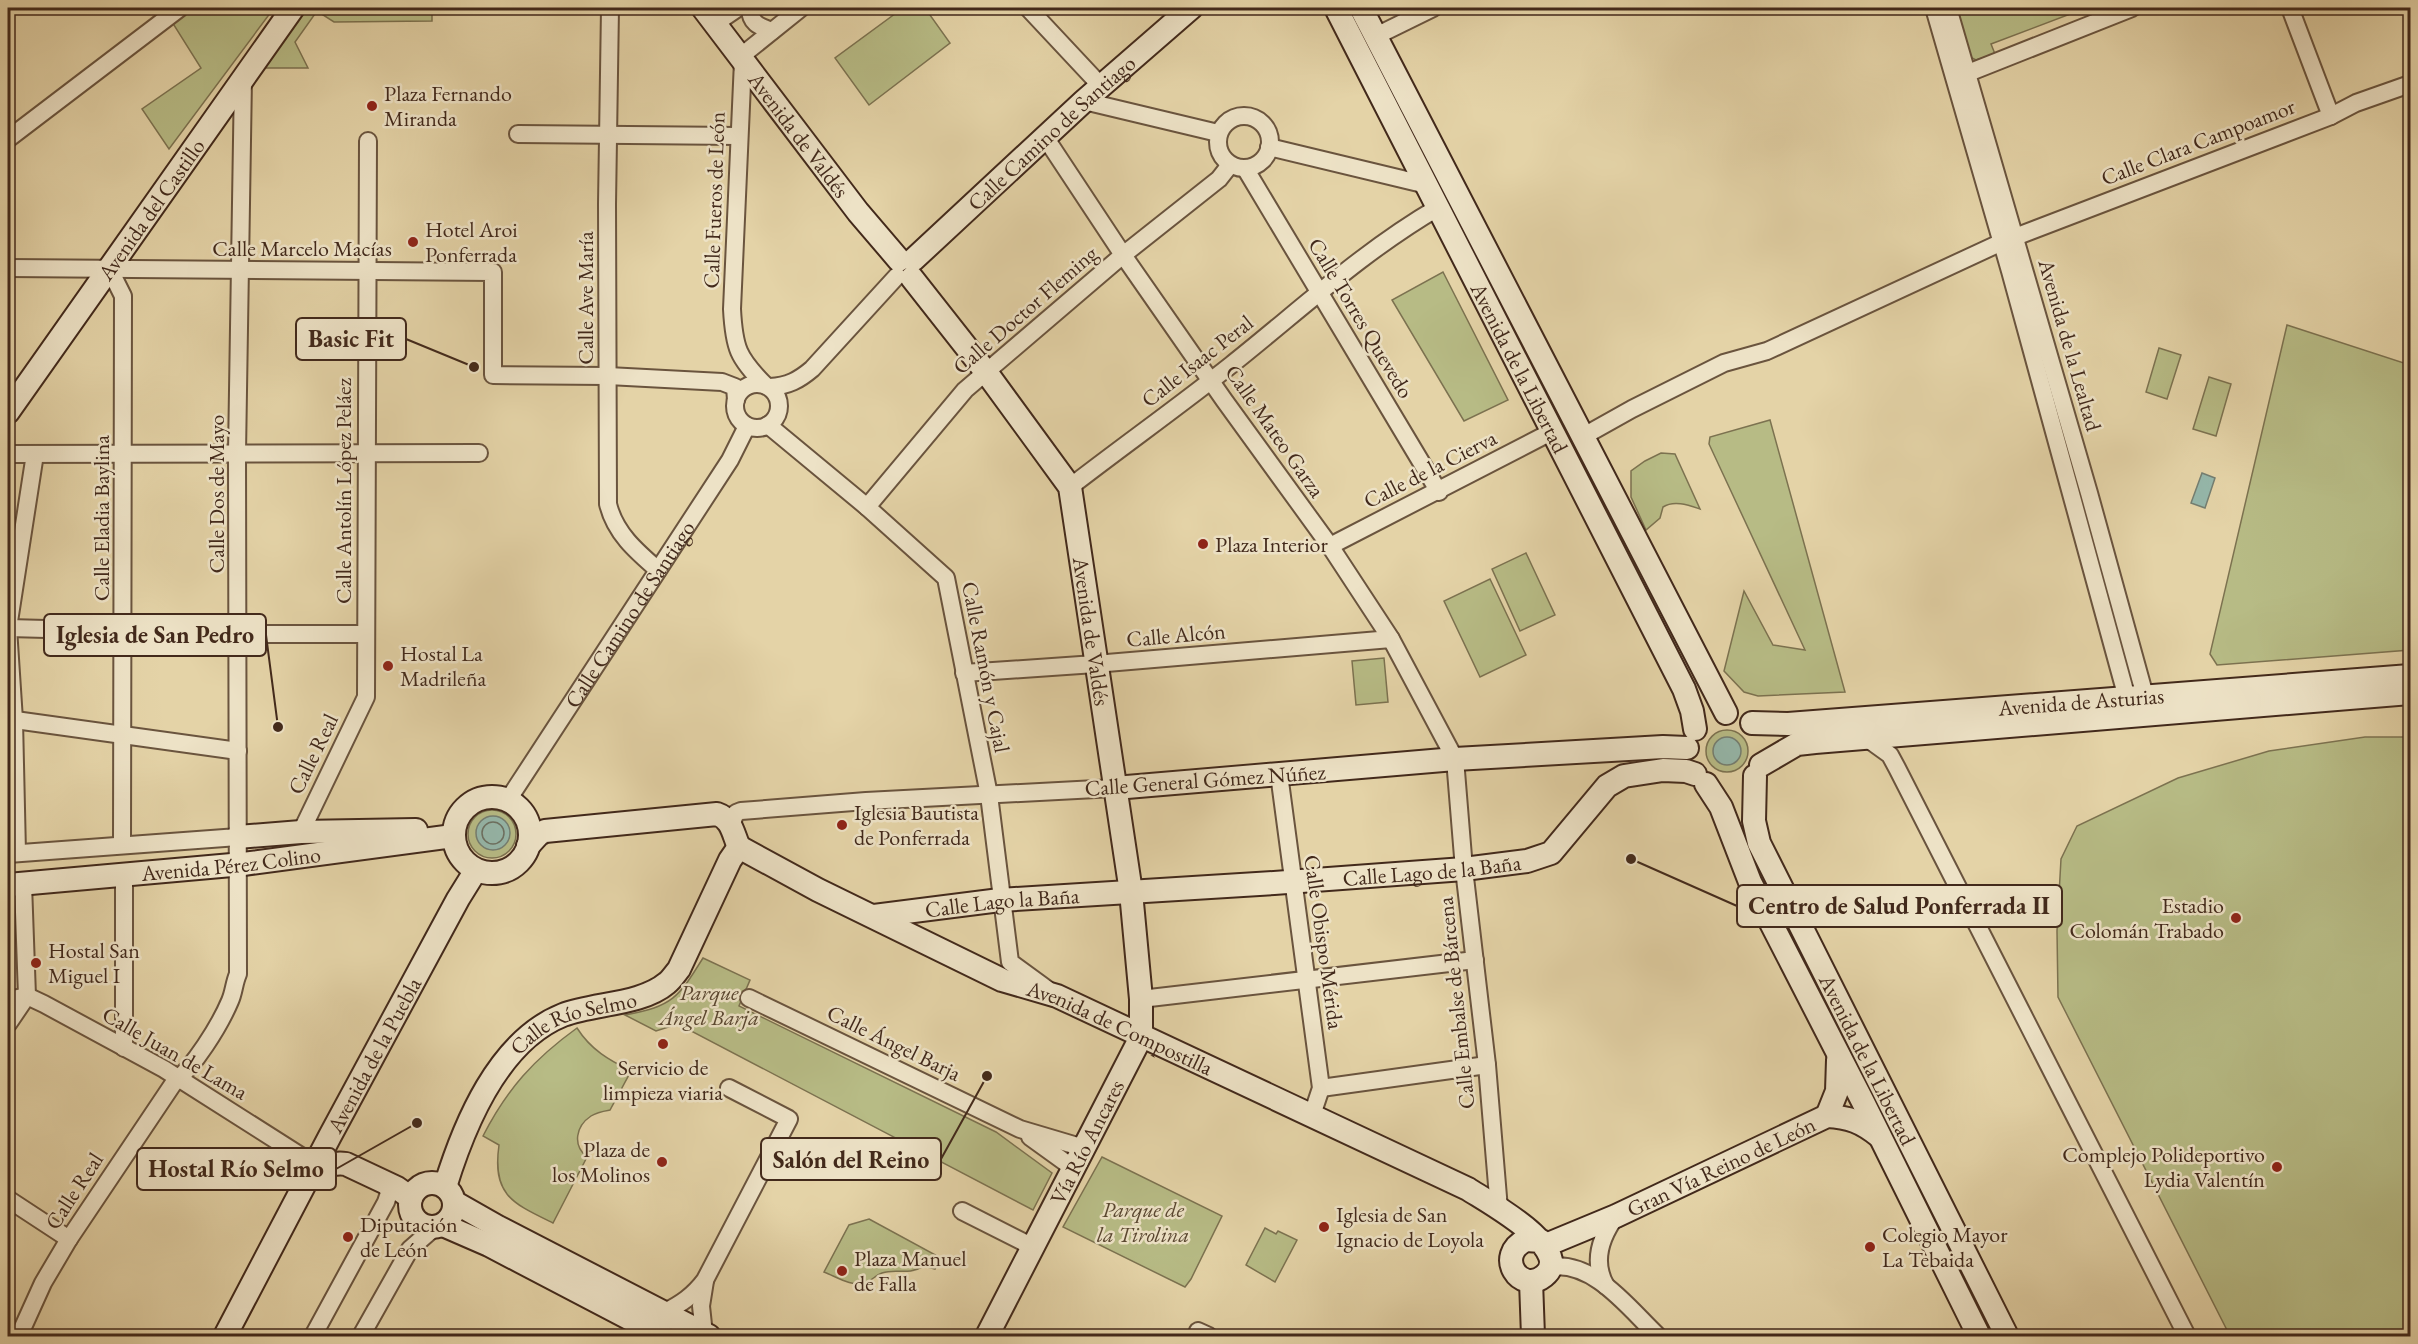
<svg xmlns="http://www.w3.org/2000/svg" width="2418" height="1344" font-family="'EB Garamond',serif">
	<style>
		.green { fill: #b7bb85; stroke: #7c7250; stroke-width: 1.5 }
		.water { fill: #95b7aa; stroke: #747e71; stroke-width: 1.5 }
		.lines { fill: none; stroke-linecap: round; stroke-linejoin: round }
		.shore { stroke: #6c7062; stroke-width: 1.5 }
		.street-casing { stroke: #6a543e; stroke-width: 20 }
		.secondary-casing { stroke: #42291b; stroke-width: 26 }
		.street { stroke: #ede2c6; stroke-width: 16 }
		.secondary { stroke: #ede2c6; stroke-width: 22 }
		.poi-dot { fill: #8f2418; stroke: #ede2c6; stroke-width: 2 }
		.labels { text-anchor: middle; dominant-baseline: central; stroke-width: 5; stroke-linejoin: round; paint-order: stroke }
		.poi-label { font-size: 22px; fill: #42291b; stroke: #ede2c6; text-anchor: start }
		.street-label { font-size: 22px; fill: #42291b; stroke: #ede2c6 }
		.park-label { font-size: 22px; font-style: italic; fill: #594630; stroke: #ede2c6 }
		.leader { fill: none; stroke: #42291b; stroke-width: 2 }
		.callout-dot { fill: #42291b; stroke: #ede2c6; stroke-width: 2 }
		.callout { fill: #ede2c6; stroke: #42291b; stroke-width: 2 }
		.callout-label { font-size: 24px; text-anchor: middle; font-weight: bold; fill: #42291b }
	</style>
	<rect width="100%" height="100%" fill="#e4d3a7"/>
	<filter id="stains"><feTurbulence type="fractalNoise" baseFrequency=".00333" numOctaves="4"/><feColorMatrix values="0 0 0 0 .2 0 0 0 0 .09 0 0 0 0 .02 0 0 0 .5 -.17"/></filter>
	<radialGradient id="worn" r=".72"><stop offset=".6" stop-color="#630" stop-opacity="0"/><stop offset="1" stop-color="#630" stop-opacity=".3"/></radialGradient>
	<g class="green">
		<path d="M192 8H274L169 149 142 109 201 68 172 22Z"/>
		<path d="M304 8H432V21L334 22 317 11 295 42 308 68H255Z"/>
		<path d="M903 8H925L950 43 869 105 835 58Z"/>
		<path d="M1952 8H2086L1991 44 1995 54 1976 60 1968 56Z"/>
		<path d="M1443 272 1508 400 1464 421 1392 300Z"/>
		<path d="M2287 325 2410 365V650L2217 665 2210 654Z"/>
		<path d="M2159 348 2181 355 2167 399 2146 392Z"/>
		<path d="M2209 377 2231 384 2216 436 2193 429Z"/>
		<path d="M1770 420 1845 692 1758 696 1744 692 1724 671 1744 591 1773 645 1805 650 1709 444 1710 437Z"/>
		<path d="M1661 453 1675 454 1700 509C1688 505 1674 500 1663 507L1660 518 1646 530 1631 497V471L1645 461Z"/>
		<path d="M1526 553 1555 615 1520 631 1492 569Z"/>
		<path d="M1490 579 1526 655 1480 677 1444 601Z"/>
		<path d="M1384 658 1388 702 1356 705 1352 661Z"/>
		<circle cx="1727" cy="751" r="21"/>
		<path d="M2365 737H2410V1336H2230L2058 997 2057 931 2061 859 2077 826 2178 778 2269 751Z"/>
		<circle cx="492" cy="834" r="24"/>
		<path d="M703 958 750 980 739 1006 996 1132 1052 1173 1033 1210 678 1024 656 1031 625 1015C673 1006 678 998 703 958Z"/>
		<path d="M577 1028C591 1050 609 1060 631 1071L610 1110C604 1111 597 1112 591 1116 576 1126 572 1145 587 1157L553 1223C512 1203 492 1195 499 1145L483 1136C507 1089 534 1059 577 1028Z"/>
		<path d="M1102 1157 1222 1216 1191 1279 1185 1287 1063 1227Z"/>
		<path d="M869 1219 941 1258 935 1269 924 1266C907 1276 897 1268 882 1273 876 1275 871 1281 865 1283 851 1287 837 1277 824 1272L849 1225Z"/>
		<path d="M1265 1228 1276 1234 1278 1231 1297 1240 1275 1282 1246 1265Z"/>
	</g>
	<g class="water">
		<path d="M2202 473 2215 478 2205 508 2191 503Z"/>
		<circle cx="1727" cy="751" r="14"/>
		<circle cx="493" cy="833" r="17"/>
	</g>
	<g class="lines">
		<circle class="shore" cx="493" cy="833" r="11"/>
		<defs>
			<g id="street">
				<path d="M610 8 607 204 608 504C615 533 636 551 658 570"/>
				<path d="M750 8C750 23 758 26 772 31"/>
				<path d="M1028 8 1101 86"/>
				<path d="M1934 8 2010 271 2127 698"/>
				<path d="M1948 8 2089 493 2145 696"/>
				<path d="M2290 8 2331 116"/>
				<path d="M716 23 738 8"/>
				<path d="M1376 36 1433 8"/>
				<path d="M740 57 801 8"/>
				<path d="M743 61 732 309C734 348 738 358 765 385"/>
				<path d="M1958 77 2132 8"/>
				<path d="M1084 101 1218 133"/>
				<circle cx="1244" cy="142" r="26"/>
				<path d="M518 134 739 136"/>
				<path d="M1045 137 1123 255 1224 400 1330 546 1391 639 1455 759 1464 869 1487 1065 1499 1209"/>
				<path d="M8 139 180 8"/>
				<path d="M1269 147 1427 185"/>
				<path d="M1245 168 1439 492"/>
				<path d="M8 268 493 272V375L608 376 722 382 735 387 736 400"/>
				<path d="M109 268 123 296 122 844"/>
				<circle cx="757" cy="406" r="22"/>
				<path d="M770 387C788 386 799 380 812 369L897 276"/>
				<path d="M768 425 867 507 946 578 989 795 1010 962 1047 989"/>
				<path d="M1582 437 1632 409 1724 363 1767 351 2002 242 2331 116 2356 103 2410 84"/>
				<path d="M8 454 479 453"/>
				<path d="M1070 487C1123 446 1178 407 1231 365 1299 311 1363 251 1439 207"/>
				<path d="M867 507 965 390 1123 255 1219 179 1230 165"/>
				<path d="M1330 546 1551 432"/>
				<path d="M8 628 239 634H365"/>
				<path d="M964 673 1095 664 1391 639"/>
				<path d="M8 719 238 751"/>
				<path d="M1865 737 1890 755 1897 768 2187 1336"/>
				<path d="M1279 774 1321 1088 1312 1115"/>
				<path id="s1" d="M508 800 730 460 747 426"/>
				<path d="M731 825 736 813 741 811 866 801 1115 788"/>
				<path d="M301 832 366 697 368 141"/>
				<path d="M17 853 14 720 8 628 35 454"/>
				<path d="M8 854 238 837"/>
				<path d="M23 884 27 996"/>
				<path d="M749 998 1020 1129 1084 1148"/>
				<path d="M1141 999 1475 960"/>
				<path d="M8 1000 27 996 44 1004 164 1069 315 1165"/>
				<path d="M8 1024 27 996"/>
				<path d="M124 1048V876"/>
				<path d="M1321 1088 1487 1065"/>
				<path d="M1030 1137 1073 1168"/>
				<path d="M8 1199 69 1239"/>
				<path d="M962 1211 1033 1247"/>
				<path d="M1550 1267C1594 1260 1630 1310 1658 1336"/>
				<path d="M1606 1286C1592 1262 1600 1238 1616 1216"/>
				<path d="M663 1313C681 1304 693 1296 705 1280L789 1119 729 1088"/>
				<path d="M1198 1331 1209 1336"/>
				<path d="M704 1334 701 1306 705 1281"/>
				<path d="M19 1336 43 1283 69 1239 173 1084C194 1066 219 1027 230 1001 234 992 234 983 238 974L237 453 243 78"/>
				<path d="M313 1336 386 1202 389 1193 385 1182"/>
				<path d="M361 1336 410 1249 434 1228"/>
			</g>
			<g id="secondary">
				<path id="s2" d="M703 8 858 212 899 260"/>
				<path id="s3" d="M1336 8 1684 689 1692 711 1695 729"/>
				<path d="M1361 8 1726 713"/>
				<path id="s4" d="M913 260 1084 101 1191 8"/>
				<path id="s5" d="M912 278 986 372 1070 487 1131 892 1141 999V1037L987 1336"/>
				<path id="s6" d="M8 412 293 8"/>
				<path id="s7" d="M1752 723 1788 724 2410 676"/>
				<path d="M1761 765 1797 744 1815 742 2410 693"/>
				<path id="s8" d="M1755 776 1754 821 1759 843 2007 1336"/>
				<path d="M1706 784 1721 807 1750 882 1862 1100 1979 1336"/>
				<path d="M1115 788 1455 759 1663 747 1687 748"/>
				<circle cx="492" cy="835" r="38"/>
				<path d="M238 837 301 832 416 830"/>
				<path d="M528 846 539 834 545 831 717 814C732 819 733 834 739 847"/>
				<path id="s9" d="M739 847 818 890 1002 980 1057 996 1468 1189C1486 1201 1577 1250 1544 1276 1520 1295 1494 1255 1526 1240L1541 1241"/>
				<path id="s10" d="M8 885 243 864 453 836"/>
				<path id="s11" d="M874 916 1000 900 1274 883 1464 869 1527 861 1551 853 1607 786 1624 776 1663 770 1686 771 1695 774"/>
				<path d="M1827 1116 1837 1091 1838 1060"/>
				<path d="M309 1176C320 1167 332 1162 346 1164L397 1188 411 1198"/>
				<circle cx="432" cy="1205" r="22"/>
				<path id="s12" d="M445 1187C464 1125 498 1041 563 1015 594 1003 641 1005 667 983 671 980 675 974 679 969L730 860 739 847"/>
				<path d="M454 1202 498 1227 709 1336"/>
				<path d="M443 1225 489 1245 663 1336"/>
				<path id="s13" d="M1546 1245 1616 1216 1827 1116C1849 1117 1862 1122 1879 1136"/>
				<path d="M1531 1281 1533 1336"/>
				<path id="s14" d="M225 1336 330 1136 458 899 476 870"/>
			</g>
		</defs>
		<use href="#street" class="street-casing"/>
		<use href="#secondary" class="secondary-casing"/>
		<use href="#street" class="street"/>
		<use href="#secondary" class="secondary"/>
	</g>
	<g class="poi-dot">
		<circle cx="372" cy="106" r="6"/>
		<circle cx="413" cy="242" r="6"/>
		<circle cx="1203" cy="544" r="6"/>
		<circle cx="388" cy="666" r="6"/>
		<circle cx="842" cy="825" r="6"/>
		<circle cx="2236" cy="918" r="6"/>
		<circle cx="36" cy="963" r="6"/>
		<circle cx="663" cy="1044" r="6"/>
		<circle cx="662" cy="1162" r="6"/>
		<circle cx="2277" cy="1167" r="6"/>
		<circle cx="1324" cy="1227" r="6"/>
		<circle cx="348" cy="1237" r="6"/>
		<circle cx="1870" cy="1247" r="6"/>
		<circle cx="842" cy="1271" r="6"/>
	</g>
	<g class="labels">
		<g class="poi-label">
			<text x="384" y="93">Plaza Fernando<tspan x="384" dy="25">Miranda</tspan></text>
			<text x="425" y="229">Hotel Aroi<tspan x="425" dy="25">Ponferrada</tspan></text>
			<text x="1215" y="544">Plaza Interior</text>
			<text x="400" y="653">Hostal La<tspan x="400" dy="25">Madrileña</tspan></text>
			<text x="854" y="812">Iglesia Bautista<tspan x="854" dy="25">de Ponferrada</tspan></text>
			<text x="2224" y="905" text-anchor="end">Estadio<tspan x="2224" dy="25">Colomán Trabado</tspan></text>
			<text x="48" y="950">Hostal San<tspan x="48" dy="25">Miguel I</tspan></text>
			<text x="663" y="1067" text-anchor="middle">Servicio de<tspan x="663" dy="25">limpieza viaria</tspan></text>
			<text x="650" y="1149" text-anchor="end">Plaza de<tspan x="650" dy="25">los Molinos</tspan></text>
			<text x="2265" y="1154" text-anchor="end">Complejo Polideportivo<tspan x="2265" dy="25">Lydia Valentín</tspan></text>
			<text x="1336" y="1214">Iglesia de San<tspan x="1336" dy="25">Ignacio de Loyola</tspan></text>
			<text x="360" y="1224">Diputación<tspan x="360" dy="25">de León</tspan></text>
			<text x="1882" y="1234">Colegio Mayor<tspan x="1882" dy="25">La Tebaida</tspan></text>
			<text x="854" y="1258">Plaza Manuel<tspan x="854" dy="25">de Falla</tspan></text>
		</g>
		<g class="street-label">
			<text stroke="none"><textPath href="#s4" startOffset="188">Calle Camino de Santiago</textPath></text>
			<text stroke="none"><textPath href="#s2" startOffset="159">Avenida de Valdés</textPath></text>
			<text transform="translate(2198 142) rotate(-21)">Calle Clara Campoamor</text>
			<text transform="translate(714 200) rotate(-88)">Calle Fueros de León</text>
			<text stroke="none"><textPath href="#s6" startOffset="248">Avenida del Castillo</textPath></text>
			<text x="302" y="248">Calle Marcelo Macías</text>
			<text transform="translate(585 298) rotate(-90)">Calle Ave María</text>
			<text transform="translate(1025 310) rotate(-41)">Calle Doctor Fleming</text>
			<text transform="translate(1361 318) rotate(59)">Calle Torres Quevedo</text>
			<text transform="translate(2070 345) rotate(74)">Avenida de la Lealtad</text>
			<text transform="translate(1197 361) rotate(-38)">Calle Isaac Peral</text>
			<text stroke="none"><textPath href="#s3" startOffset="404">Avenida de la Libertad</textPath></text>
			<text transform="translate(1275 431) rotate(55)">Calle Mateo Garza</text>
			<text transform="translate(1430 469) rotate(-27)">Calle de la Cierva</text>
			<text transform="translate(343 491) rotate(-90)">Calle Antolín López Peláez</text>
			<text transform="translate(216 494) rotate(-90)">Calle Dos de Mayo</text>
			<text transform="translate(101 518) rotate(-90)">Calle Eladia Baylina</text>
			<text stroke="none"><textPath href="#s1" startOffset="222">Calle Camino de Santiago</textPath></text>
			<text stroke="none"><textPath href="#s5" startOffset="408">Avenida de Valdés</textPath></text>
			<text transform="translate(1176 635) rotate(-5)">Calle Alcón</text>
			<text transform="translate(986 667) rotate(79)">Calle Ramón y Cajal</text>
			<text stroke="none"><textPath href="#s7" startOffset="330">Avenida de Asturias</textPath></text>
			<text transform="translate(313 754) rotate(-64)">Calle Real</text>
			<text transform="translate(1205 780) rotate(-4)">Calle General Gómez Núñez</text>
			<text stroke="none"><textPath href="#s10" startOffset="224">Avenida Pérez Colino</textPath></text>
			<text stroke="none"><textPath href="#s11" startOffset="560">Calle Lago de la Baña</textPath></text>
			<text stroke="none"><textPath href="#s11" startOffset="129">Calle Lago la Baña</textPath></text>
			<text transform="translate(1324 942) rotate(82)">Calle Obispo Mérida</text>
			<text transform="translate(1456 1003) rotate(-96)">Calle Embalse de Bárcena</text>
			<text stroke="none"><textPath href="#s12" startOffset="222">Calle Río Selmo</textPath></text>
			<text stroke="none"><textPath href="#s9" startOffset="422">Avenida de Compostilla</textPath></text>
			<text transform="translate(894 1043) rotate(26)">Calle Ángel Barja</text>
			<text transform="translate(175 1053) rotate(30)">Calle Juan de Lama</text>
			<text stroke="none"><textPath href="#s14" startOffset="318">Avenida de la Puebla</textPath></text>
			<text stroke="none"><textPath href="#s8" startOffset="310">Avenida de la Libertad</textPath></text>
			<text transform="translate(1087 1142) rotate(-63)">Vía Río Ancares</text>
			<text stroke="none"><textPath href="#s13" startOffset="192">Gran Vía Reino de León</textPath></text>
			<text transform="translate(74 1191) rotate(-57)">Calle Real</text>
		</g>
		<g class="park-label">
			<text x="709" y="992">Parque<tspan x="709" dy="25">Ángel Barja</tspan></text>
			<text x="1143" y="1209">Parque de<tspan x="1143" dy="25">la Tirolina</tspan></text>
		</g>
	</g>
	<path class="leader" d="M474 367L406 339M278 727L266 635M1631 859L1737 906M987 1076L941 1159M417 1123L336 1169"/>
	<g class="callout-dot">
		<circle cx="474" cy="367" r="6"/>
		<circle cx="278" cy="727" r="6"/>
		<circle cx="1631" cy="859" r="6"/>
		<circle cx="987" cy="1076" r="6"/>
		<circle cx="417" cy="1123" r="6"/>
	</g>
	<g class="callout">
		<rect x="296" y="318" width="110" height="42" rx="6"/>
		<rect x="44" y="614" width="222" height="42" rx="6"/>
		<rect x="1737" y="885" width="325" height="42" rx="6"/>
		<rect x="761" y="1138" width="180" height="42" rx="6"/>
		<rect x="137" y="1148" width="199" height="42" rx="6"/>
	</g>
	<g class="callout-label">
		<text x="351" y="347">Basic Fit</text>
		<text x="155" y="643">Iglesia de San Pedro</text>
		<text x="1899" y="914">Centro de Salud Ponferrada II</text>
		<text x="851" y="1168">Salón del Reino</text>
		<text x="236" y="1177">Hostal Río Selmo</text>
	</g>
	<rect width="2418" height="1344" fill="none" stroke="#e4d3a7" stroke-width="30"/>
	<rect x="9" y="9" width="2400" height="1326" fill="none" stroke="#42291b" stroke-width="3"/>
	<rect x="15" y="15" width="2388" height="1314" fill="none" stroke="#42291b" stroke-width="1.5"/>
	<rect width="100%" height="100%" filter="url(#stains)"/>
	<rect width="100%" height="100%" fill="url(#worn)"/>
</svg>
